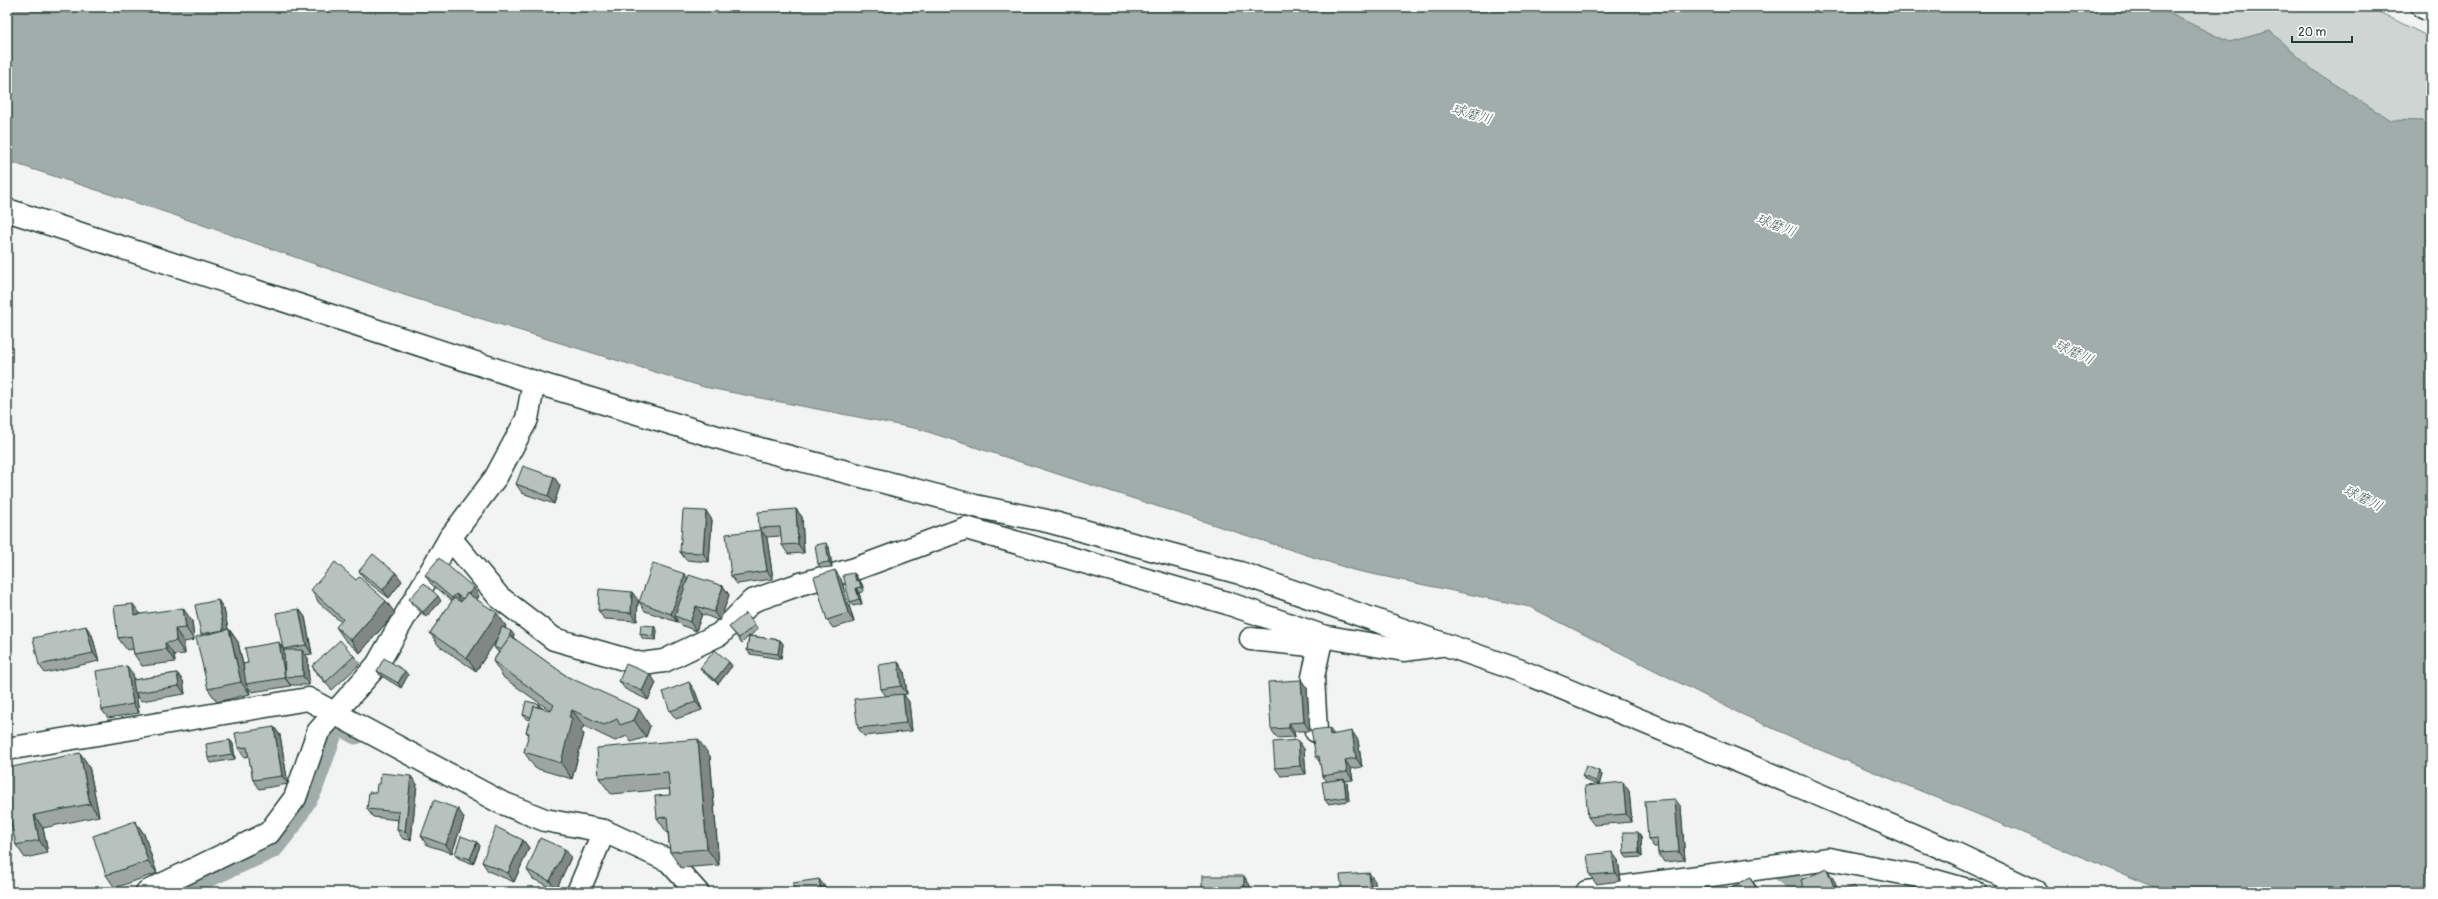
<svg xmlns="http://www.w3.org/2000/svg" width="2438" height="899" font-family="Pangolin,'Klee One',sans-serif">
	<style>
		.green { fill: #ced5d3; stroke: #768984 }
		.water { fill: #a1adaa; stroke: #6d807b }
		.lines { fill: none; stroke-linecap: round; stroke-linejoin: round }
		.canal { stroke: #a1adaa; stroke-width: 21 }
		.minor-casing { stroke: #1f3d34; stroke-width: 25 }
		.minor { stroke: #fff; stroke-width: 22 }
		.wall { fill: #9da6a3; stroke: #1f3d34 }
		.shaded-wall { fill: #808784; stroke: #1f3d34 }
		.building { fill: #b7c1bd; stroke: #1f3d34 }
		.labels { text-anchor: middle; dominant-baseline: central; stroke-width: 3.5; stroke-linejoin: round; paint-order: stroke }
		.water-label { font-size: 14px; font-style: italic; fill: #465f57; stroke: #fff }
	</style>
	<rect width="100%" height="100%" fill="#f2f3f3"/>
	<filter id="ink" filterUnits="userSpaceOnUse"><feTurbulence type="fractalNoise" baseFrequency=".025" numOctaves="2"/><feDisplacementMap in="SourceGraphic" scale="8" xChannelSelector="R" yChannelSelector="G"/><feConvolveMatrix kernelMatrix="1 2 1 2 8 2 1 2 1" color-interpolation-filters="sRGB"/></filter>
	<g filter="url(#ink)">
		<path class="green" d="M1912 7H2369L2431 38V236Z"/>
		<path class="water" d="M7 7H2156L2229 42 2270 31 2313 70 2390 120 2423 121 2431 128V892H2167L1818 749 1737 712 1530 607 1353 570 919 429 704 387 407 296 171 214 7 161Z"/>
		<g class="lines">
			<g class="canal">
				<path d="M1762 870 1775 867 1792 879 1800 892"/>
				<path d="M174 892 273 848 292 824 312 790 334 728 338 724 356 734"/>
			</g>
			<defs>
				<g id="minor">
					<path d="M2423 7 2431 11"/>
					<path d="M7 210 534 382 737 443 975 506 1047 521 1240 573 1521 671 1801 787 1952 852 2036 892"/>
					<path d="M450 538 499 597 554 639 641 664 664 661 720 634 752 601 800 584 855 569 966 528 1227 603 1322 636 1404 650 1440 645"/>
					<path d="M1251 639 1320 646"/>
					<path d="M1316 731 1313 677 1322 636"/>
					<path d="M7 749 308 699 500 802 545 820 604 831 669 861 697 892"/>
					<path d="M147 892 269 833 295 798 318 732 377 665 450 538 496 477 527 419 534 382"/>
					<path d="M578 892 604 831"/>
					<path d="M1587 892 1829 859 1918 876 1975 892"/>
				</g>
			</defs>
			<use href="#minor" class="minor-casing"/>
			<use href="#minor" class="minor"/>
		</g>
		<g class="wall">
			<path d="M554 477 560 486 554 504 522 493 516 484Z"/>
			<path d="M796 509 802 517 804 553 788 554 782 545 781 536 766 537 767 538 773 579 737 584 731 576 760 530 759 528Z"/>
			<path d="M706 511 712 520 709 562 686 560 680 552Z"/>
			<path d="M826 543 829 547 832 567 821 568 818 564Z"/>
			<path d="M359 571 402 581 389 598 365 580Z"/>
			<path d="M854 573 857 577 858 580H859L862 584 864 591 859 593 862 604 853 606 850 602Z"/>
			<path d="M425 575 479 596 477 600 506 626 505 628 514 635 513 638 568 677 650 726 646 737 631 742 627 736 615 741 584 726 581 731 584 734 572 779 535 768 524 752 529 735 526 732 530 720 526 719 523 715 542 708 551 711 504 678 493 661 499 652 497 651 494 647 497 639 476 671 439 646 430 633 452 601 431 584Z"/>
			<path d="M688 579 723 586 729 595 720 621 702 614 696 631 681 625 677 621V622L645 611 639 602Z"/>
			<path d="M841 579 854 622 833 628 827 620Z"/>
			<path d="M311 590 395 613 360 653 345 640 336 627 341 622 319 603Z"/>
			<path d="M409 599 441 601 426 617 412 604Z"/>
			<path d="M218 600 224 609 228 630 229 629 238 642 243 664 248 663 283 648 299 609 305 617 312 654 305 655 308 658 309 685H290L291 686 252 692 248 687 250 694 217 702 208 689 201 636V634Z"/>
			<path d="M638 600 637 621 604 619 598 610Z"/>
			<path d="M140 614 192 621 194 640 184 642 185 654 174 655 175 662 142 666 134 654 133 649 127 650 118 638Z"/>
			<path d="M755 625 758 629 750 636 780 640 783 644 781 659 750 654 747 650 749 636 742 643 729 627Z"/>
			<path d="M654 626 657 630 656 640 643 639 640 634Z"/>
			<path d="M92 635 99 661 45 673 39 665Z"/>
			<path d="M354 656 360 664 332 690 318 675 312 666Z"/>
			<path d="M729 662 732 666 718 684 703 672 700 668Z"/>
			<path d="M898 662 904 671 907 694 904 695 909 702 912 731 864 736 858 728 886 696 881 689Z"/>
			<path d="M127 666 133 674 134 680 177 673 183 681 185 694 141 701 136 694 139 713 108 718 102 710Z"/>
			<path d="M377 671 408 675 401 688 380 675Z"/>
			<path d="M650 674 656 683 648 700 625 689 619 681Z"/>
			<path d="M1301 680 1307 688 1310 731H1294L1295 737 1277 738 1271 729Z"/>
			<path d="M695 691 702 710 676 719 670 711Z"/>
			<path d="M274 727 280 735 288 784 259 789 253 780 249 756 244 757 238 748Z"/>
			<path d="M1333 734 1358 740 1362 767 1351 769 1353 780 1345 781 1347 783 1349 801 1328 804 1325 800 1327 781 1322 776 1321 764 1316 757Z"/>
			<path d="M230 740 233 744 235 759 211 763 208 758Z"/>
			<path d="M1304 749 1306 774 1281 776 1275 768Z"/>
			<path d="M80 753 89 766 99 816 43 828 48 853 25 858 16 845 7 803Z"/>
			<path d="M710 756 719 865 681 868 670 852 668 834 657 818 670 795 669 789 611 794 599 778Z"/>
			<path d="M1599 771 1602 775 1599 785 1629 791 1632 822 1594 825 1588 817 1598 785 1585 780 1582 776Z"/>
			<path d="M417 784 411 840 403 839 397 830 398 820 373 817 367 809 376 793Z"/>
			<path d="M1681 807 1685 860 1664 862 1658 853V847H1654L1648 839Z"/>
			<path d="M458 809 464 818 452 853 427 845 421 836Z"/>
			<path d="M135 821 144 834 157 873 115 888 106 875Z"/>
			<path d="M1641 836 1642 857 1627 858 1624 854Z"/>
			<path d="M523 840 529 848 514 882 488 871 482 862Z"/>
			<path d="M477 842 480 846 473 864 458 858 455 854Z"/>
			<path d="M571 857 556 890 533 879 527 870Z"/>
			<path d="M1618 860 1621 881 1596 884 1590 875Z"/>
		</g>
		<g class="shaded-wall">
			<path d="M554 477 560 486 554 504 548 496Z"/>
			<path d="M796 509 802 517 804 553 798 544Z"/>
			<path d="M706 511 712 520 709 562 703 553Z"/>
			<path d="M761 530 767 538 773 579 767 571Z"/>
			<path d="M826 543 829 547 832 567 829 562Z"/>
			<path d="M835 570 841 579 854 622 848 613Z"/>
			<path d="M396 573 402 581 389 598 383 590Z"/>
			<path d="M854 573 857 577 859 585 856 581Z"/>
			<path d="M685 574 691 583 675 616 677 621V622L671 614Z"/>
			<path d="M859 580 862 584 864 591 861 587Z"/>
			<path d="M723 586 729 595 720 621 714 612Z"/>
			<path d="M474 588 479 596 469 608 463 600Z"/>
			<path d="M856 588 859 593 862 604 859 599Z"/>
			<path d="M632 592 638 600 637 621 631 613Z"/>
			<path d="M456 594 462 602 458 607 452 598Z"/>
			<path d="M438 596 441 601 426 617 423 612Z"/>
			<path d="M218 600 224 609 230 638 224 630Z"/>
			<path d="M386 601 395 613 360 653 351 640Z"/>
			<path d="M133 604 142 616 134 615Z"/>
			<path d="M696 606 702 614 696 631 690 622Z"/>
			<path d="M183 608 192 621 194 640 186 628Z"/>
			<path d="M299 609 305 617 312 654 306 645Z"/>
			<path d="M497 613 506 626 476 671 467 658Z"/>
			<path d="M86 626 92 635 99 661 93 653Z"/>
			<path d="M654 626 657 630 656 640 653 636Z"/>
			<path d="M175 629 184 642 185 654 176 641Z"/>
			<path d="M229 629 238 642 247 684H246L248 687 250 694 241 682Z"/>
			<path d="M511 631 514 635 506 655 503 651Z"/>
			<path d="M780 640 783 644 781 659 778 654Z"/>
			<path d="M279 642 285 652V677L290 685 291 686 285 678Z"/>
			<path d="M165 643 174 655 175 662 166 649Z"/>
			<path d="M302 650 308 658 309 685 303 676Z"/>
			<path d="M729 662 732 666 718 684 715 680Z"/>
			<path d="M898 662 904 671 907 694 901 686Z"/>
			<path d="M127 666 133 674 139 713 133 704Z"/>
			<path d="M405 671 408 675 401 688 398 683Z"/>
			<path d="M177 673 183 681 185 694 179 686Z"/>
			<path d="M650 674 656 683 648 700 642 691Z"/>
			<path d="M1301 680 1307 688 1310 731 1304 722Z"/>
			<path d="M689 682 695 691 702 710 696 702Z"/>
			<path d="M903 694 909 702 912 731 906 723Z"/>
			<path d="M539 704 542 708 539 722 536 718Z"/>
			<path d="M639 709 650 726 646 737 634 720Z"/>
			<path d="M572 710 584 726 581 731 584 734 572 779 561 763 569 717Z"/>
			<path d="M1289 723 1294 731 1295 737 1289 728Z"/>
			<path d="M274 727 280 735 288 784 282 776Z"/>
			<path d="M1329 728 1335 736 1330 735Z"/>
			<path d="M1352 731 1358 740 1362 767 1356 758Z"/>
			<path d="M698 739 710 756 719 865 707 849Z"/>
			<path d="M230 740 233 744 235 759 232 754Z"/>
			<path d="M1298 740 1304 749 1306 774 1300 766Z"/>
			<path d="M80 753 89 766 99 816 90 804Z"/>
			<path d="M1345 760 1351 769 1353 780 1347 772Z"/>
			<path d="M1599 771 1602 775 1599 785 1596 781Z"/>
			<path d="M411 776 417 784 411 840 405 831Z"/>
			<path d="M1344 779 1347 783 1349 801 1346 797Z"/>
			<path d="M1623 782 1629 791 1632 822 1626 814Z"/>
			<path d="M1675 799 1681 807 1685 860 1679 852Z"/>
			<path d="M458 809 464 818 452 853 446 845Z"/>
			<path d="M34 815 43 828 48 853 39 840Z"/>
			<path d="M135 821 144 834 157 873 148 861Z"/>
			<path d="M1638 832 1641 836 1642 857 1639 853Z"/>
			<path d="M523 840 529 848 514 882 508 873Z"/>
			<path d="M477 842 480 846 473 864 470 859Z"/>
			<path d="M565 849 571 857 556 890 550 881Z"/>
			<path d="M1612 852 1618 860 1621 881 1615 873Z"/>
			<path d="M1827 869 1833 878 1839 892H1836Z"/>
			<path d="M1369 873 1375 881 1376 892H1371Z"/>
			<path d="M1244 876 1250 885V892H1244Z"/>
			<path d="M1750 877 1756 886 1759 892H1758Z"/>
			<path d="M819 879 825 887V892H821Z"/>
		</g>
		<g class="building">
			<path d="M523 466 554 477 548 496 516 484Z"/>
			<path d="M796 509 798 544 782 545 780 527 759 528 758 512Z"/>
			<path d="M683 510 706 511 703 553 680 552Z"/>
			<path d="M761 530 767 571 731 576 726 534Z"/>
			<path d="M826 543 829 562 818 564 815 545Z"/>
			<path d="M373 554 396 573 383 590 359 571Z"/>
			<path d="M439 558 474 588 468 594 467 593 463 599 456 594 452 598 425 575Z"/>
			<path d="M335 562 356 580 359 577 386 601 351 640 336 627 343 619 311 590Z"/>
			<path d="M653 563 685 574 671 614 639 602Z"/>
			<path d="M835 570 848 613 827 620 814 577Z"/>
			<path d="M854 573 856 581 859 580 861 587 856 588 859 599 850 602 843 575Z"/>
			<path d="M689 575 723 586 714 612 696 606 690 622 675 616Z"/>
			<path d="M424 583 438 596 423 612 409 599Z"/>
			<path d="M599 589 632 592 631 613 598 610Z"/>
			<path d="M467 593 497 613 467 658 430 633 454 598 461 602Z"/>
			<path d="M218 600 224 630 201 634 195 605Z"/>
			<path d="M133 604 134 615 183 608 186 628 175 629 176 641 165 643 166 649 134 654 131 636 118 638 114 606Z"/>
			<path d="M299 609 306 645 283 649 276 613Z"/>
			<path d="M746 613 755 625 739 638 729 627Z"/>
			<path d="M641 625 654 626 653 636 640 634Z"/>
			<path d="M86 626 93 653 39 665 33 638Z"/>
			<path d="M502 627 511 631 508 640 501 650 494 647Z"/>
			<path d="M229 629 241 682 208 689 196 637Z"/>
			<path d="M511 636 568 677 639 709 634 720 620 725 617 719 604 725 572 710 569 717 572 718 561 763 524 752 529 733 526 732 534 706 551 711 554 705 493 661Z"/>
			<path d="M749 636 780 640 778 654 747 650Z"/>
			<path d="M340 640 354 656 326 682 312 666Z"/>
			<path d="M279 642 285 678 246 684 243 664 248 663 245 648Z"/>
			<path d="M284 650H302L303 676 285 677Z"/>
			<path d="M715 650 729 662 715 680 700 668Z"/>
			<path d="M384 658 405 671 398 683 377 671Z"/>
			<path d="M898 662 901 686 881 689 878 665Z"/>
			<path d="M626 664 650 674 642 691 619 681Z"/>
			<path d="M127 666 133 704 102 710 96 671Z"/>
			<path d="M177 673 179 686 135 693 133 680Z"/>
			<path d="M1301 680 1304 722 1289 723V728L1271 729 1268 682Z"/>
			<path d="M689 682 696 702 670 711 663 692Z"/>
			<path d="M903 694 906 723 858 728 854 699Z"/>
			<path d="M526 701 539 704 538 707 534 706 531 717 523 715Z"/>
			<path d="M274 727 282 776 253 780 247 747 238 748 235 733Z"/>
			<path d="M1329 728 1330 735 1352 731 1356 758 1345 760 1347 772 1322 776 1319 756 1316 757 1311 730Z"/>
			<path d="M698 739 707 849 670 852 667 817 657 818 655 796 670 795 668 772 599 778 597 748Z"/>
			<path d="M230 740 232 754 208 758 206 744Z"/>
			<path d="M1298 740 1300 766 1275 768 1273 742Z"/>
			<path d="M80 753 90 804 34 815 39 840 16 845 7 803V768Z"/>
			<path d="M1586 766 1599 771 1596 781 1582 776Z"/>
			<path d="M381 773 411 776 405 831 397 830 399 812 367 809 369 792 376 793 377 784H380Z"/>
			<path d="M1344 779 1346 797 1325 800 1322 782Z"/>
			<path d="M1623 782 1626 814 1588 817 1585 786Z"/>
			<path d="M1675 799 1679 852 1658 853 1657 838 1648 839 1645 801Z"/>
			<path d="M434 800 458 809 446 845 421 836Z"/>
			<path d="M135 821 148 861 106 875 93 836Z"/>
			<path d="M496 827 523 840 508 873 482 862Z"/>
			<path d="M1623 832H1638L1639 853 1624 854Z"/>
			<path d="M461 836 477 842 470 859 455 854Z"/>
			<path d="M540 838 565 849 550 881 527 870Z"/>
			<path d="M1612 852 1615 873 1590 875 1587 855Z"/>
			<path d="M1827 869 1836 892H1805L1801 880Z"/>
			<path d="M1369 873 1371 892H1342L1340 875Z"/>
			<rect x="1202" y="876" width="42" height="16"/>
			<path d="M1750 877 1758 892H1725Z"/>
			<path d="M819 879 821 892H794L793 883Z"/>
			<path d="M1854 886 1857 892H1838Z"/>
		</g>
	</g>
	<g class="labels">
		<g class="water-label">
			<text transform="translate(1472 114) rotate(16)">球磨川</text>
			<text transform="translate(1776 225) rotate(21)">球磨川</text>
			<text transform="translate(2074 352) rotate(25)">球磨川</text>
			<text transform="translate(2363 498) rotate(27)">球磨川</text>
		</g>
	</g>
	<rect width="2438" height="899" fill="none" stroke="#fff" stroke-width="24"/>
	<rect x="12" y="12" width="2414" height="875" fill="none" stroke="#1f3d34" stroke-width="1.5" filter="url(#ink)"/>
	<path d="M2292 36v6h60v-6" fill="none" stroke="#1f3d34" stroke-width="2"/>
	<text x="2298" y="36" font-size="12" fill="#1f3d34" stroke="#ffffff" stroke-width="3" paint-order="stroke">20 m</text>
</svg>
